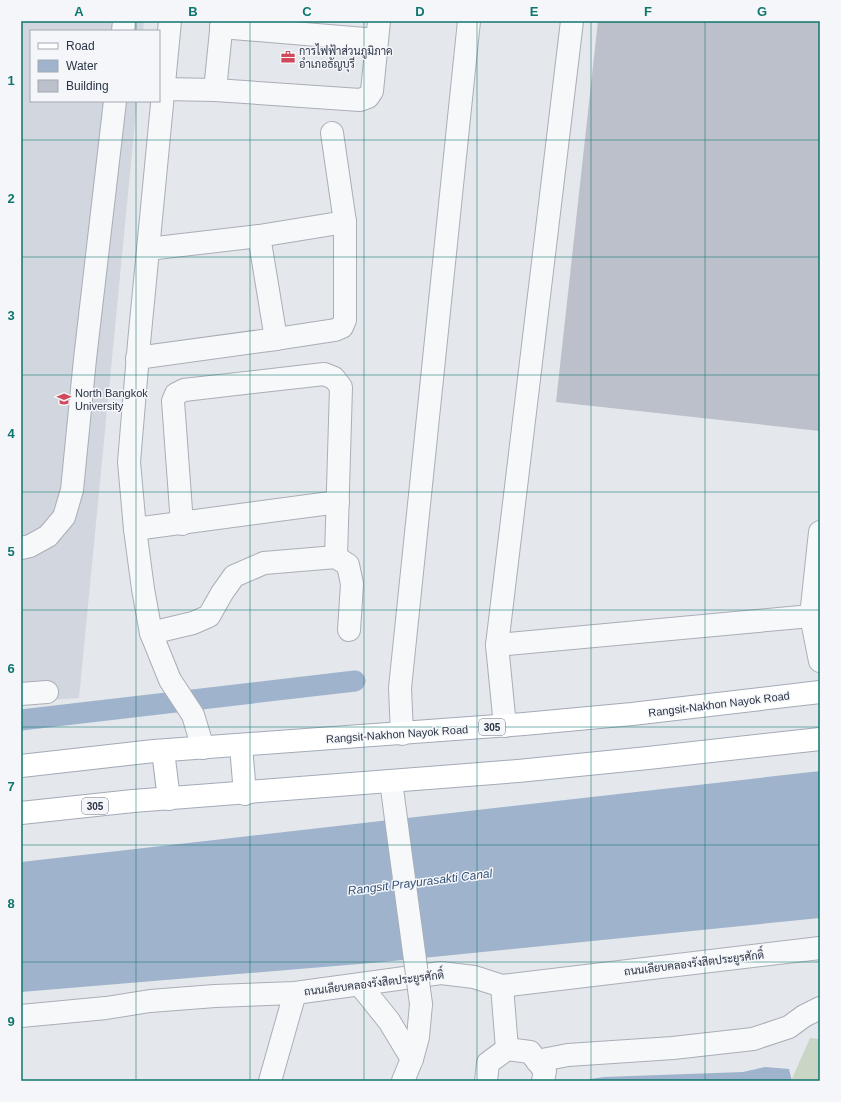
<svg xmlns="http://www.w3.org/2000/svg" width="841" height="1102" font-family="Arial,Sarabun,sans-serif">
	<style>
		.built { fill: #d2d6de }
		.green { fill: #c9d6c5 }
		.water { fill: #9fb4cc }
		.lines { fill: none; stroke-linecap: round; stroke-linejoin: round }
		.canal { stroke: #9fb4cc; stroke-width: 21 }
		.building { fill: #bbc0ca }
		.minor-casing { stroke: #a9aeb7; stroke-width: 24 }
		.major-casing { stroke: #a3abb8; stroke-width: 24 }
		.minor { stroke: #f7f8fa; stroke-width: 22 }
		.major { stroke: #fff; stroke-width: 22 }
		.minor-bridge-casing { stroke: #a9aeb7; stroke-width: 24; stroke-linecap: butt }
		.minor-bridge { stroke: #f7f8fa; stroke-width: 22 }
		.grid { fill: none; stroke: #0f766e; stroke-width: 1; stroke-opacity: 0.55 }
		.labels { text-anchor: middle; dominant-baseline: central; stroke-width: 3; stroke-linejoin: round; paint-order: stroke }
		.shield { fill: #f4f6f9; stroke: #676e7b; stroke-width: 1 }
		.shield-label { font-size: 10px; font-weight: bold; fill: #2b3445 }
		.poi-label { font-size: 11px; fill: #2b3445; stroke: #f4f6f9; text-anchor: start }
		.street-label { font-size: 11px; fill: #2b3445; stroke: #f4f6f9 }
		.water-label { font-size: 12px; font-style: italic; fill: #34527a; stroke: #f4f6f9 }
		.neatline { fill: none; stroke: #0f766e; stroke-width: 1.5 }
		.grid-label { font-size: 13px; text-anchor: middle; font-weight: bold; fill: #0f766e }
	</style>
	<rect width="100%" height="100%" fill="#e4e7ec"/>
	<path class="built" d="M21 21H144L143 31H31V101H137L79 698 21 702Z"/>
	<path class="green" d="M810 1038 820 1039V1081H791Z"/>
	<g class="water">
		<path d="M820 771V918L383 962 21 992V862Z"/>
		<path d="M765 1067 789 1069 792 1081H589L590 1079 604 1077 743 1072Z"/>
	</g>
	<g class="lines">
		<path class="canal" d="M21 720 355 681"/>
	</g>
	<path class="building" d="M598 21H820V431L556 402Z"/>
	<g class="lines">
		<defs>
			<g id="minor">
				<path d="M170 21 139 343 129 462 135 529 143 589 151 633 170 680 193 715 203 748"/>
				<path d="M221 27 377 40"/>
				<path d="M123 31 124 21"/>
				<path d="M164 89 215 90 360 100 368 97 372 91 379 21"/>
				<path d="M215 90 222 21"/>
				<path d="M259 236 345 222"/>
				<path d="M276 339 335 330 342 327 345 320V222L332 133"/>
				<path d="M137 358 276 339 259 236 148 249"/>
				<path d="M182 524 173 401 176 394 184 390 324 374 334 378 341 387 336 557"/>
				<path d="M135 529 338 502"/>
				<path d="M820 532 811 616 820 661"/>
				<path d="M21 548 30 546 48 536 64 517 72 490 85 359 115 101"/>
				<path d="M151 633 193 623 209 616 222 593 234 576 264 563 336 557 348 565 352 584 349 630"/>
				<path d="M497 645 811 616"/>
				<path d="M21 694 47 692"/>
				<path d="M505 726 497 645 572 21"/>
				<path d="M402 734 400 688 469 21"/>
				<path d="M391 781 400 849"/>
				<path d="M360 985 389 1021 412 1059"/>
				<path d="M502 986 507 1049"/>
				<path d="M21 1016 106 1008 150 1001 215 996 295 993 441 973 474 977 502 986 820 948"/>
				<path d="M537 1061 568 1055 673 1048 753 1039 789 1027 804 1016 820 1008"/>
				<path d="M270 1081 295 993"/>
				<path d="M403 1081 412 1059 418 1037 421 1004"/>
				<path d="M486 1081 488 1063 507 1049 530 1052 545 1071 543 1081"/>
			</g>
			<g id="major">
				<path d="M241 746 245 794"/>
				<path d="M163 751 169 799"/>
				<path d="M21 766 154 751 524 724 632 714 820 692"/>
				<path d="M21 813 133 801 518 771 648 758 820 739"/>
			</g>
		</defs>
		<use href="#minor" class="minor-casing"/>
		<use href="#major" class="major-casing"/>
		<use href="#minor" class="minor"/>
		<use href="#major" class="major"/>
		<defs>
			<path id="minor-bridge" d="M400 849 421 1004"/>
		</defs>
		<use href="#minor-bridge" class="minor-bridge-casing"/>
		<use href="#minor-bridge" class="minor-bridge"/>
	</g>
	<path class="grid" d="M136 21V31M250 21V1081M364 21V1081M477 21V1081M591 21V1081M705 21V1081M136 101V1081M21 140H820M21 257H820M21 375H820M21 492H820M21 610H820M21 727H820M21 845H820M21 962H820"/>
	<defs>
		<symbol id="office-bare" viewBox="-9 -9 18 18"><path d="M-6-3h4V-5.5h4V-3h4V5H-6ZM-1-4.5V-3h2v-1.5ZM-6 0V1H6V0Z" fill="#d1495b" stroke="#f4f6f9" stroke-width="2.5" paint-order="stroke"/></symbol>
		<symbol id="university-bare" viewBox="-9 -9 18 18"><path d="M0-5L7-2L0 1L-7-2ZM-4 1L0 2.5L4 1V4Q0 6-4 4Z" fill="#d1495b" stroke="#f4f6f9" stroke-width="2.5" paint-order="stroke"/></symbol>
	</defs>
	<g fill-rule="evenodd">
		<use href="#office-bare" x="278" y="47" width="20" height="20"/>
		<use href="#university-bare" x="54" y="389" width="20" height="20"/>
	</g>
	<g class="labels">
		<g class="shield">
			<rect x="479" y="719" width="26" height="16" rx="3"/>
			<rect x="82" y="798" width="26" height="16" rx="3"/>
		</g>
		<g class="shield-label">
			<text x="492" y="727">305</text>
			<text x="95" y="806">305</text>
		</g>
		<g class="poi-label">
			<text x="299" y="51">การไฟฟ้าส่วนภูมิภาค<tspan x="299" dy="13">อำเภอธัญบุรี</tspan></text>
			<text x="75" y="393">North Bangkok<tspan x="75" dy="13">University</tspan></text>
		</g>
		<g class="street-label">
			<text transform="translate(719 704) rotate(-7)">Rangsit-Nakhon Nayok Road</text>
			<text transform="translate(397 734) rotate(-4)">Rangsit-Nakhon Nayok Road</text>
			<text transform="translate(694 963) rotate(-7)">ถนนเลียบคลองรังสิตประยูรศักดิ์</text>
			<text transform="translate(374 983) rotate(-7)">ถนนเลียบคลองรังสิตประยูรศักดิ์</text>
		</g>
		<g class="water-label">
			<text transform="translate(420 882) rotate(-7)">Rangsit Prayurasakti Canal</text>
		</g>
	</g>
	<rect width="841" height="1102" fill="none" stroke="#f4f6f9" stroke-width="44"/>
	<rect x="30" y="30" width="130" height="72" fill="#f4f6f9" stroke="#a4a8b1"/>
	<rect x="38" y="43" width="20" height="6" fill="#ffffff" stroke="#a4a8b1"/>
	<text x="66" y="50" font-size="12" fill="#2b3445">Road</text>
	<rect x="38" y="60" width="20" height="12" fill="#9fb4cc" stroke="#a4a8b1"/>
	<text x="66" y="70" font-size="12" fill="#2b3445">Water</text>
	<rect x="38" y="80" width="20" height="12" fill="#bbc0ca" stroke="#a4a8b1"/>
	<text x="66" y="90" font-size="12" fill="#2b3445">Building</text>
	<rect x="22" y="22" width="797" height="1058" class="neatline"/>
	<g class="grid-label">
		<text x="79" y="16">A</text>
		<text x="193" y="16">B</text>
		<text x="307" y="16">C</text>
		<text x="420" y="16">D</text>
		<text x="534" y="16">E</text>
		<text x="648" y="16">F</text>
		<text x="762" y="16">G</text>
		<text x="11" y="85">1</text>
		<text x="11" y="203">2</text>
		<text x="11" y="320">3</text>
		<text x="11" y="438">4</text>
		<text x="11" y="556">5</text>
		<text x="11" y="673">6</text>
		<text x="11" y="791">7</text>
		<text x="11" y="908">8</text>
		<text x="11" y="1026">9</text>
	</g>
</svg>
